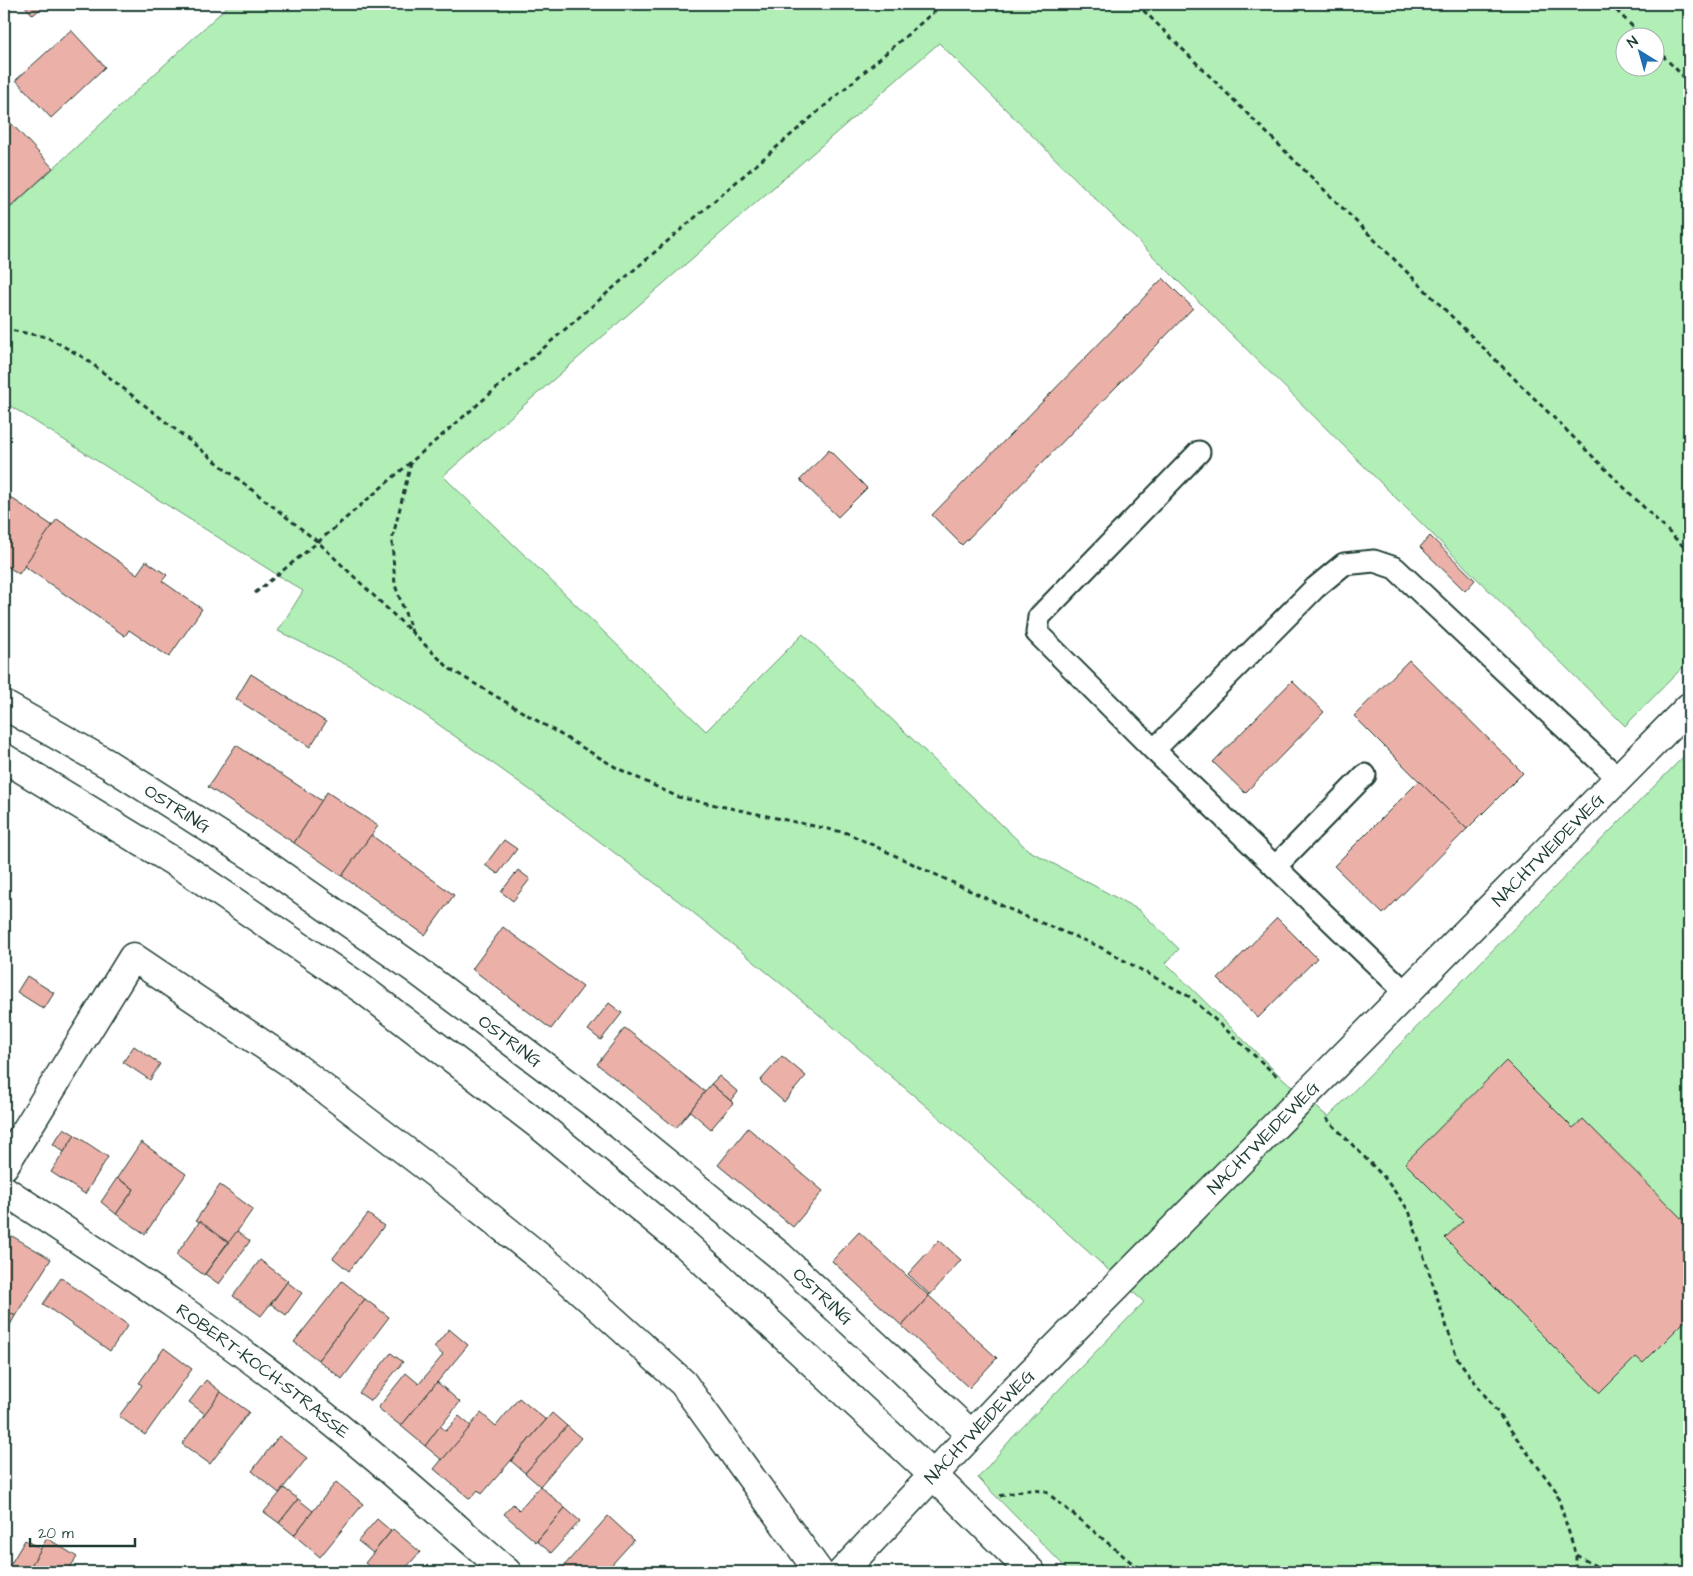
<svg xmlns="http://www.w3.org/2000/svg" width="1693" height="1576" font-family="'Architects Daughter',sans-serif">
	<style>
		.green { fill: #b1efb6; stroke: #689675; fill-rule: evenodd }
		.building { fill: #ebb0a8; stroke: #1f3d34 }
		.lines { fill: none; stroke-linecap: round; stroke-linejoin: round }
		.lane-casing { stroke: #1f3d34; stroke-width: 25 }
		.street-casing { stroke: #1f3d34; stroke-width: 31 }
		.secondary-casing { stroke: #1f3d34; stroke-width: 31 }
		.path { stroke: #1f3d34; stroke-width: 3; stroke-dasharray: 5 4; stroke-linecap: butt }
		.lane { stroke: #fff; stroke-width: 21 }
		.street { stroke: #fff; stroke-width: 28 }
		.secondary { stroke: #fff; stroke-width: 28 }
		.labels { text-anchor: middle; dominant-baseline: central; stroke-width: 5; stroke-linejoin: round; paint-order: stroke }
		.street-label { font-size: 18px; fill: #1f3d34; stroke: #fff }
	</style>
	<rect width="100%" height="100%" fill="#fff"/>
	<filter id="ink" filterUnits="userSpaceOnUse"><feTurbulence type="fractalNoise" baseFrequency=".02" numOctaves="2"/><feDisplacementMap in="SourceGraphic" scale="10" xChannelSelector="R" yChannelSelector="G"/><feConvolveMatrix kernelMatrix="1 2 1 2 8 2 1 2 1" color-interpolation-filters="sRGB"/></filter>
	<g filter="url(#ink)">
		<path class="green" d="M230 4H1689V661L1625 726 939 43 443 476 706 731 803 634 1028 850 1139 910 1179 949 1166 963 1279 1075 1328 1117 1689 751V1572H1070L978 1478 1012 1438 1144 1302 933 1112 811 1008 685 906 554 807 421 712 353 668 278 631 303 591 4 402V214ZM1626 38H1656V68H1626Z"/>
		<g class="building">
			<path d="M23 4H46L33 15Z"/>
			<path d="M71 30 105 67 51 118 16 80Z"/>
			<path d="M11 123 53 168 4 213V129Z"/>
			<path d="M1163 278 1193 308 962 545 932 515Z"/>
			<path d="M829 450 867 488 838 517 800 480Z"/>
			<path d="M4 493 53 526 19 574 4 564Z"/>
			<path d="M57 519 137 574 146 561 167 575 162 581 202 609 169 657 129 630 125 636 24 566Z"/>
			<path d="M1430 536 1475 580 1465 591 1420 547Z"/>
			<path d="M1409 660 1523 773 1467 829 1354 716Z"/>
			<path d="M251 674 326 722 310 747 236 699Z"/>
			<path d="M1292 681 1324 712 1245 793 1213 762Z"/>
			<path d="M236 745 322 801 294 843 208 787Z"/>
			<path d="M1419 781 1467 829 1383 914 1334 866Z"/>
			<path d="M327 792 378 826 342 876 294 843Z"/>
			<path d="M371 835 454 895 425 935 342 876Z"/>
			<path d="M504 840 517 849 498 874 485 865Z"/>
			<path d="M518 870 530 879 513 901 501 892Z"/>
			<path d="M1277 918 1317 958 1258 1018 1218 979Z"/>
			<path d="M503 927 583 987 551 1029 472 969Z"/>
			<path d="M27 976 54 993 44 1009 17 992Z"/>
			<path d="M609 1003 622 1013 601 1040 588 1030Z"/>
			<path d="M625 1028 705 1092 676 1128 597 1064Z"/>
			<path d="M134 1046 160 1064 150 1080 123 1062Z"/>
			<path d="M782 1056 806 1076 784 1102 760 1081Z"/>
			<path d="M1506 1061 1573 1128 1583 1119 1689 1226V1317L1643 1363 1636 1357 1600 1393 1445 1238 1463 1221 1405 1163Z"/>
			<path d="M719 1076 738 1092 731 1101 711 1084Z"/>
			<path d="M711 1084 733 1103 711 1129 690 1111Z"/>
			<path d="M64 1128 75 1135 64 1152 53 1144Z"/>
			<path d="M748 1128 823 1191 793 1227 718 1165Z"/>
			<path d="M75 1135 108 1157 85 1194 51 1172Z"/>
			<path d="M141 1142 186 1174 145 1234 116 1214 134 1189 117 1178Z"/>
			<path d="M117 1178 134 1189 116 1214 101 1202Z"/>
			<path d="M220 1185 253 1209 229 1243 196 1220Z"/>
			<path d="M368 1214 384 1226 349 1271 333 1258Z"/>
			<path d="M200 1221 228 1242 204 1275 176 1255Z"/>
			<path d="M237 1231 250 1241 219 1284 205 1274Z"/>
			<path d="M859 1232 929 1296 902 1326 832 1261Z"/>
			<path d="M4 1233 11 1237 12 1236 51 1259 15 1316 4 1309Z"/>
			<path d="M939 1240 961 1260 930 1295 908 1274Z"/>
			<path d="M260 1260 288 1281 261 1316 233 1296Z"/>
			<path d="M61 1278 128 1325 110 1351 43 1304Z"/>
			<path d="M342 1281 365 1299 318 1360 294 1342Z"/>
			<path d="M287 1282 302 1293 286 1315 271 1304Z"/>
			<path d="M929 1296 997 1358 969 1388 902 1326Z"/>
			<path d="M365 1299 389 1317 342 1379 318 1360Z"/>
			<path d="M4 1309 15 1316 4 1336Z"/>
			<path d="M449 1329 468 1345 401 1426 378 1408 406 1373 419 1384 443 1355 434 1347Z"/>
			<path d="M164 1348 192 1369 145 1435 119 1416 142 1385 139 1383Z"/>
			<path d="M391 1353 403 1362 371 1401 359 1393Z"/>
			<path d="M206 1380 221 1392 205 1414 189 1402Z"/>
			<path d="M437 1382 460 1402 425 1446 401 1426Z"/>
			<path d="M221 1392 249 1412 210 1464 182 1444Z"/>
			<path d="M519 1398 546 1420 482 1494 478 1490 470 1499 434 1469 481 1413 496 1426Z"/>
			<path d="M552 1413 567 1426 525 1473 511 1461Z"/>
			<path d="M459 1416 471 1426 442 1460 425 1446 440 1426 446 1431Z"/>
			<path d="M567 1426 581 1438 540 1486 525 1473Z"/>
			<path d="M279 1436 307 1458 279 1493 252 1471Z"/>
			<path d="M336 1482 363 1504 320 1557 294 1535Z"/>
			<path d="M540 1486 565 1508 536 1542 504 1514 513 1504 519 1510Z"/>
			<path d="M284 1488 298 1499 279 1523 264 1512Z"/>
			<path d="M298 1499 313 1511 294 1535 279 1523Z"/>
			<path d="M565 1508 580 1521 551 1553 537 1541Z"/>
			<path d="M608 1516 634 1540 605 1572H569L563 1567Z"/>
			<path d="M377 1519 391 1531 373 1553 358 1541Z"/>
			<path d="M393 1529 420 1552 402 1572H375L365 1563Z"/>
			<path d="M47 1538 77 1557 67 1572H27Z"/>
			<path d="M25 1540 41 1549 27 1572H17L9 1567Z"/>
		</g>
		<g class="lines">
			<defs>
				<g id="lane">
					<path d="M1154 750 1037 633 1039 617 1199 452"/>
					<path d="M1275 867 1365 775"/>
					<path d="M1405 992 1154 750 1315 588 1344 564 1374 561 1395 568 1618 778"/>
				</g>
				<g id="street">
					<path id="s1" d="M4 705 108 764 268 866 415 969 589 1100 779 1255 971 1434"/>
					<path d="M4 1166 133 957 289 1062 445 1181 572 1283 683 1383 819 1572"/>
					<path id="s2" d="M4 1190C101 1255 200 1319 293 1391 367 1448 437 1511 507 1572"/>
					<path id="s3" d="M842 1572 1002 1402 1689 707"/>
				</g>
				<path id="secondary" d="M4 758 186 869 365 991 544 1129 686 1245 933 1475 1031 1572"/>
			</defs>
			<use href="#lane" class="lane-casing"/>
			<use href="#street" class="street-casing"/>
			<use href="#secondary" class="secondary-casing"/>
			<g class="path">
				<path d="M1137 4 1689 552"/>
				<path d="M1610 4 1644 38"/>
				<path d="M1656 49 1689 82"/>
				<path d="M4 329 47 337 86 359 318 542 450 669 617 768 678 797 847 833 1022 915 1098 946 1190 997 1278 1077"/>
				<path d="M411 463 392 540 395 585 412 632"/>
				<path d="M255 593 318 542 943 4"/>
				<path d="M1326 1118 1384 1177 1409 1211 1457 1358 1556 1491 1576 1555V1572"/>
				<path d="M1000 1496 1025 1490 1045 1491 1143 1572"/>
				<path d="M1576 1555 1606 1572"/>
			</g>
			<use href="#lane" class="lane"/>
			<use href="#street" class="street"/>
			<use href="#secondary" class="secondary"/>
		</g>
	</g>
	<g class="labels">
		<g class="street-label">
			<text stroke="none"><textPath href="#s1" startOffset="202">OSTRING</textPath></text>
			<text stroke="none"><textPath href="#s3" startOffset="1010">NACHTWEIDEWEG</textPath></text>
			<text stroke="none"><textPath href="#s1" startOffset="608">OSTRING</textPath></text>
			<text stroke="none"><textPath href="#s3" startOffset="605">NACHTWEIDEWEG</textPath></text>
			<text stroke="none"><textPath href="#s1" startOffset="1012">OSTRING</textPath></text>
			<text stroke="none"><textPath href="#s2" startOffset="316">ROBERT-KOCH-STRASSE</textPath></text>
			<text stroke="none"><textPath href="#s3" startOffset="200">NACHTWEIDEWEG</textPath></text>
		</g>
	</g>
	<rect width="1693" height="1576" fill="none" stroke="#fff" stroke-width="20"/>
	<rect x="10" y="10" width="1673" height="1556" fill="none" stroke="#1f3d34" stroke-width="2" filter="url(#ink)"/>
	<g transform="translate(1640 52) rotate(323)"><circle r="24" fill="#ffffff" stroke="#a5b1ae"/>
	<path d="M0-4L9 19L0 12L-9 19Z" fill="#1f6fb2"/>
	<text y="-8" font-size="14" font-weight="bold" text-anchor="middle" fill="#1f3d34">N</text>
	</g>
	<path d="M30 1538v8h105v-8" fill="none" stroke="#1f3d34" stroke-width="2.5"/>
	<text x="38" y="1538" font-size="15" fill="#1f3d34" stroke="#ffffff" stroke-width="4" paint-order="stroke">20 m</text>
</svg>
